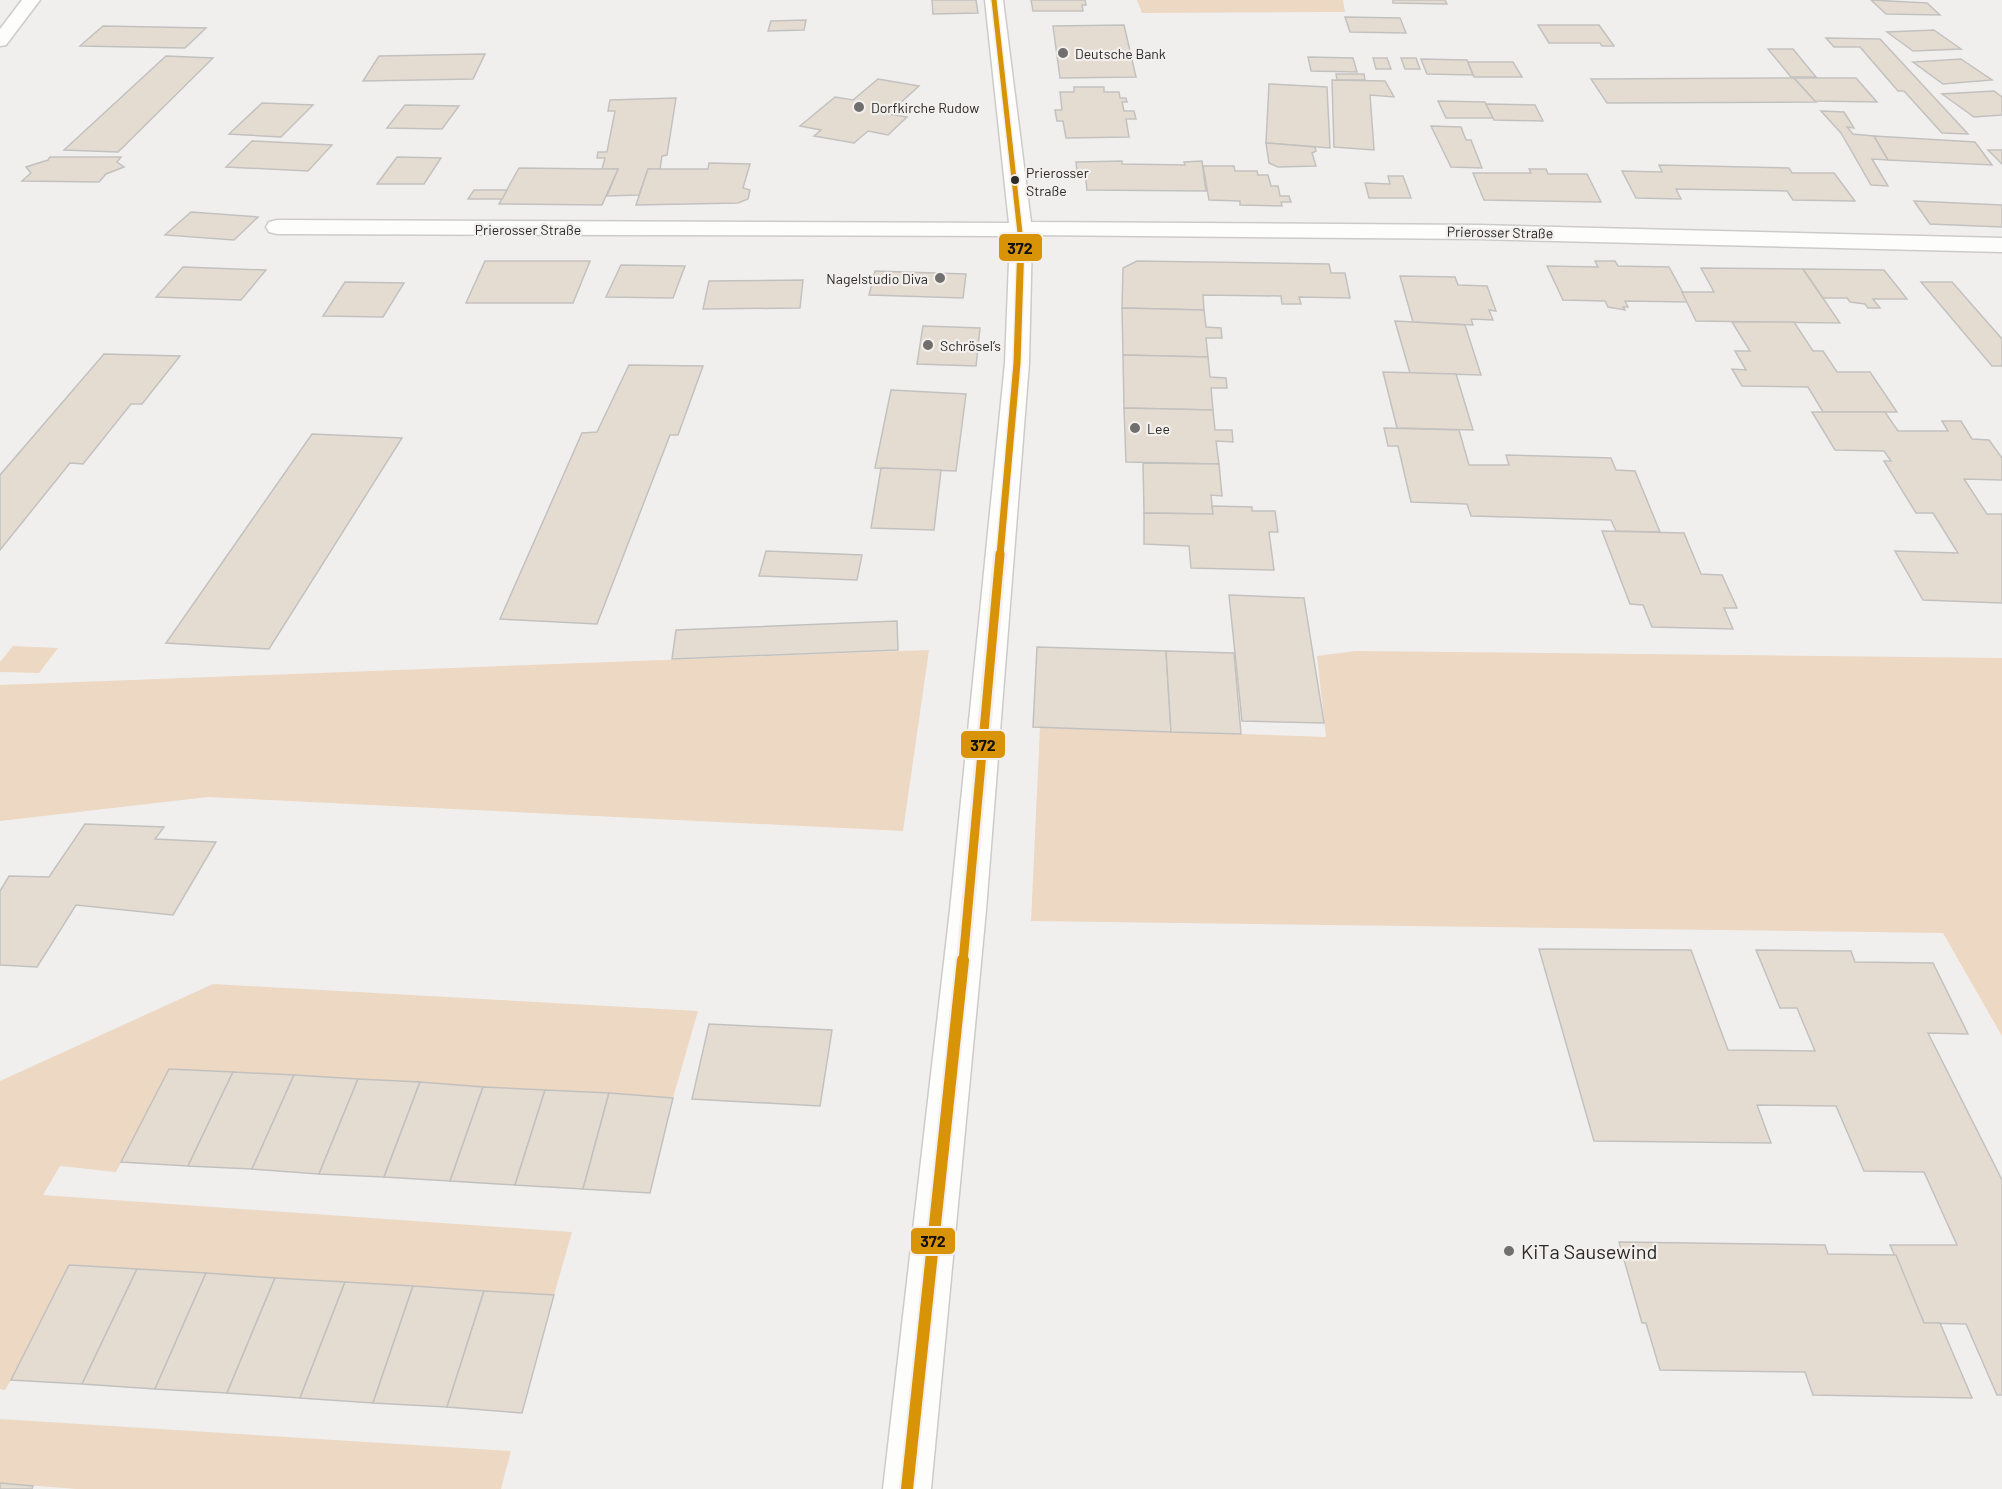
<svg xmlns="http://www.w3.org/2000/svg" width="2002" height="1489" font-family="Barlow,sans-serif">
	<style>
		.green { fill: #ecd8c3 }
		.building { fill: #e5dcd1; stroke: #c3c1c0; stroke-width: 1.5 }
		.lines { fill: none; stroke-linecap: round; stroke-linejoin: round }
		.minor-casing { stroke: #cccbca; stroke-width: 3 }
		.tertiary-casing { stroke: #cccbca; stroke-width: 3 }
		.minor { fill: #fdfdfc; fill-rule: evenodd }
		.tertiary { fill: #fdfdfc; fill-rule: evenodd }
		.bus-1-far3-casing { stroke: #f2efed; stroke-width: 8 }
		.bus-1-far2-casing { stroke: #f2efed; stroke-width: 10 }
		.bus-1-far1-casing { stroke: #f2efed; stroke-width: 14 }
		.bus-1-casing { stroke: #f2efed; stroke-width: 16 }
		.bus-1-far3 { stroke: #d89306; stroke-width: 5 }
		.bus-1-far2 { stroke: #d89306; stroke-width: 7 }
		.bus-1-far1 { stroke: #d89306; stroke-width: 9 }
		.bus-1 { stroke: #d89306; stroke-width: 12 }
		.poi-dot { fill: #706f6e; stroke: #f2efed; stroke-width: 2 }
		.bus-dot { fill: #2b2a29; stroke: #f2efed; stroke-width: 2 }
		.labels { text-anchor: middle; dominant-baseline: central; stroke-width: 4.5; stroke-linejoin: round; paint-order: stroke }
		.far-poi-label { font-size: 14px; fill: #2b2a29; stroke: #f2efed; text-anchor: start }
		.bus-label { font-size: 14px; fill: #2b2a29; stroke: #f2efed; text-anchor: start }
		.far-street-label { font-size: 14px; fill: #2b2a29; stroke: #f2efed }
		.near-poi-label { font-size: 20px; fill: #2b2a29; stroke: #f2efed; text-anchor: start }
		.line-badge { stroke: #f2efed; stroke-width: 2 }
		.pale-badge-label { font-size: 16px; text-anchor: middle; font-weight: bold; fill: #111 }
	</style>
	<rect width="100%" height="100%" fill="#f1efee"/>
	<g class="green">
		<path d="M1137 0H1343L1345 12 1142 13Z"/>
		<path d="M13 646 58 648 39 673 0 672V662Z"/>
		<path d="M929 650 903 831 208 797 0 821V685Z"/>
		<path d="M1355 651 2002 658V1036L1943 933 1031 921 1040 727 1326 737 1317 656Z"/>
		<path d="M213 984 698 1011 673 1098 169 1069 116 1172 60 1166 43 1195 572 1232 554 1295 70 1265 11 1380 5 1390 0 1389V1081Z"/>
		<path d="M0 1419 511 1451 501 1489H77L0 1483Z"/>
	</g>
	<g class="building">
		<path d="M932 0H976L978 13 933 14Z"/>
		<path d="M1031 0H1085L1086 5H1082L1083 11H1033Z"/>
		<path d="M1393 0H1445L1447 4 1393 3Z"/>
		<path d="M1871 0 1927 3 1940 15 1886 14Z"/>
		<path d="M1345 17 1400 18 1406 33 1350 32Z"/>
		<path d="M806 20 804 30 768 31 771 21Z"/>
		<path d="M1124 25 1136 77 1060 78 1053 26Z"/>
		<path d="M1538 25H1599L1614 46H1602L1600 43H1549Z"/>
		<path d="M103 26 206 28 185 48 80 46Z"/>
		<path d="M1934 30 1961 49 1913 51 1887 32Z"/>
		<path d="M1826 38 1880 39 1968 134 1942 133 1904 91H1898L1860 47H1834Z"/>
		<path d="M1768 49H1793L1816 77H1791Z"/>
		<path d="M485 54 473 79 363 81 379 56Z"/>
		<path d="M166 56 213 58 118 152 64 150Z"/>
		<path d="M1308 57 1353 58 1357 72 1311 71Z"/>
		<path d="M1373 58H1387L1391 69H1376Z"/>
		<path d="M1401 58H1416L1420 69H1405Z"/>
		<path d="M1421 59 1467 60 1473 75 1427 74Z"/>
		<path d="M1961 59 1992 80 1943 84 1913 62Z"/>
		<path d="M1468 62H1513L1522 77H1474Z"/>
		<path d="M1336 74H1364L1365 80H1337Z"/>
		<path d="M1794 78 1816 102 1607 103 1591 79Z"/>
		<path d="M1794 78H1856L1877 102 1815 101Z"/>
		<path d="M878 79 919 86 888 114 907 117 888 135 868 131 854 143 814 136 821 130 800 126 835 97 853 100Z"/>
		<path d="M1332 80 1385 81 1394 97 1370 95 1374 150 1334 147Z"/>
		<path d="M1269 84 1327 87 1330 148 1266 143Z"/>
		<path d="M1074 87H1104V92H1119L1120 98H1126L1127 102H1122L1124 111H1134L1136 119H1126L1129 137 1066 138 1063 121H1057L1055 110H1062L1060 92H1074Z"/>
		<path d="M1994 91 2002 97V115L1974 117 1942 94Z"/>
		<path d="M676 98 667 155 662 156 660 169H648L639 195 607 196 618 169H602L605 158H597L598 152H607L615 111H608L610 100Z"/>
		<path d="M1438 101 1485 102 1493 118H1446Z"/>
		<path d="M262 103 313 105 281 137 229 134Z"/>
		<path d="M1486 104 1535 105 1543 121 1494 120Z"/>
		<path d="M405 105 459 106 442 129 387 128Z"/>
		<path d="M1821 111 1844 112 1854 128 1847 127 1853 134 1874 136 1888 160 1872 159 1888 186 1871 185 1841 133Z"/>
		<path d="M1431 126 1461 127 1466 140H1471L1482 168 1451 167Z"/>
		<path d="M1874 136 1975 142 1992 165 1888 160Z"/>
		<path d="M252 141 332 145 308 171 226 167Z"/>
		<path d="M1266 143 1315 147 1316 151 1312 153 1316 166 1278 167 1269 163Z"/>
		<path d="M1988 150H2002V164Z"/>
		<path d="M50 157H121L117 162 124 167 106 174 99 182 22 181 31 173 26 167 48 160Z"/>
		<path d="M397 157 441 158 424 184H377Z"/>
		<path d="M1122 161V164L1185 165 1184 162 1202 161 1206 191 1087 190 1085 171H1077L1076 162Z"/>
		<path d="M709 163 750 164 743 188 750 190 748 199 738 203 636 205 648 169H708Z"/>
		<path d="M1659 165 1789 168 1792 173H1834L1855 201 1793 200 1787 191 1676 189 1681 199 1636 198 1622 171 1662 172Z"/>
		<path d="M1203 166H1234L1235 171H1257L1258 175H1268L1271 186H1278L1280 196H1289L1291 202H1281L1282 206 1240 205V201L1209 200Z"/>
		<path d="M519 168 602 169H618L602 205 499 204Z"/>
		<path d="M1529 169H1546L1548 174H1587L1601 202 1484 200 1473 173H1531Z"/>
		<path d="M1388 176H1403L1411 198H1369L1365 183 1390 184Z"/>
		<path d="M474 190H507L502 199H468Z"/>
		<path d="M1914 201 2002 205V227L1930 224Z"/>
		<path d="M191 212 258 217 234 240 165 235Z"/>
		<path d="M485 261H590L573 303H466Z"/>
		<path d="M1137 261 1329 264 1331 273H1345L1350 298 1299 297 1301 304H1282L1281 296 1203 295 1204 310 1122 308 1123 268Z"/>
		<path d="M1595 261H1615L1618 266 1669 267 1688 302 1625 301 1628 307H1623L1625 310 1608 307 1605 301 1563 300 1547 266 1598 267Z"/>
		<path d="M621 265 685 266 673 298 606 297Z"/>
		<path d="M183 267 266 270 241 300 156 297Z"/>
		<path d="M1701 268 1803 269 1840 323 1696 321 1682 292H1714Z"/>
		<path d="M1803 269 1884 270 1907 299H1873L1880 308H1868L1865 304 1850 302 1847 298H1823Z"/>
		<path d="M875 271 966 274 963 298 869 295Z"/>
		<path d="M1400 276 1455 277 1458 285 1487 286 1496 311 1489 310 1493 320 1471 319 1473 325 1413 322Z"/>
		<path d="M803 280 800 308 703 309 709 281Z"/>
		<path d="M345 282 404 283 383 317 323 316Z"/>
		<path d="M1921 282H1952L2002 339V366H1992Z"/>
		<path d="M1122 308 1204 310 1206 327 1221 328 1222 338H1206L1208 357 1123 355Z"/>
		<path d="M1395 321 1465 325 1481 375 1410 373Z"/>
		<path d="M1732 322H1794L1813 351H1823L1837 372H1870L1897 412H1823L1808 387 1742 386 1732 369 1746 370 1735 351H1750Z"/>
		<path d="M923 326 980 328 976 366 917 364Z"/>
		<path d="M104 354 180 356 142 404H131L83 464 70 463 0 550V475Z"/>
		<path d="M1123 355 1208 357 1210 377 1226 378 1227 388H1211L1213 410 1124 408Z"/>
		<path d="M629 365 703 366 678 435H670L597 624 500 619 582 433 597 432Z"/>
		<path d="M1383 372 1456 374 1473 430 1397 428Z"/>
		<path d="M891 390 966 394 956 471 875 468Z"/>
		<path d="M1124 408 1213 410 1215 430H1232L1233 442 1216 441 1219 464 1126 462Z"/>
		<path d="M1812 412H1885L1898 431H1948L1942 421H1961L1972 439 1989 440 2002 458V480L1964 479 1987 514H2002V603L1923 600 1895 551 1958 553 1933 513H1916L1884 461H1891L1884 451 1835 450Z"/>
		<path d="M1384 428 1459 430 1469 465H1509L1506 455 1611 458 1616 470 1635 471 1660 532 1616 531 1611 520 1471 516 1467 504 1411 502 1398 446H1388Z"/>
		<path d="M312 434 402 438 269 649 166 643Z"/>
		<path d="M1143 463 1219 464 1222 496 1211 495 1213 514 1144 513Z"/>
		<path d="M881 468 941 470 934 530 871 528Z"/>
		<path d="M1212 506 1252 507V511H1275L1278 532H1269L1274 570 1191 568 1189 546 1144 544V513L1213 514Z"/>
		<path d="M1602 531 1684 533 1701 574 1722 575 1737 608H1724L1733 629 1652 627 1643 605 1630 604Z"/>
		<path d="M766 551 862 555 857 580 759 576Z"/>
		<path d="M1229 595 1304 598 1324 723 1242 721Z"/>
		<path d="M897 621 898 650 672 659 676 630Z"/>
		<path d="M1037 647 1166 651 1171 732 1033 727Z"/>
		<path d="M1166 651 1234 653 1241 734 1171 732Z"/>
		<path d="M85 824 164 827 155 839 216 842 173 915 76 905 37 967 0 965V891L9 876 49 877Z"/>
		<path d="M1539 949 1691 950 1728 1050 1815 1051 1797 1008H1780L1756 950 1851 951 1855 962 1933 963 1968 1034 1928 1033 2002 1180V1395H1997L1966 1324 1924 1323 1890 1245H1957L1924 1172 1864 1171 1836 1106 1757 1105 1771 1143 1594 1141Z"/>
		<path d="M709 1024 832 1030 820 1106 692 1099Z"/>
		<path d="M169 1069 233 1072 188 1166 121 1162Z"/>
		<path d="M233 1072 294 1075 252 1169 188 1166Z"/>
		<path d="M294 1075 358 1079 319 1174 252 1169Z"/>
		<path d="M358 1079 420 1082 384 1177 319 1174Z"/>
		<path d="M420 1082 483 1087 450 1181 384 1177Z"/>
		<path d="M483 1087 545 1090 515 1185 450 1181Z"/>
		<path d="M545 1090 609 1093 583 1189 515 1185Z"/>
		<path d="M609 1093 673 1098 650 1193 583 1189Z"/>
		<path d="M1619 1242 1825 1245 1828 1254 1896 1255 1924 1323H1940L1972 1398 1813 1395 1805 1372 1660 1370 1646 1323H1642Z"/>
		<path d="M69 1265 137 1269 82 1384 11 1380Z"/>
		<path d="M137 1269 206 1273 155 1389 82 1384Z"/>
		<path d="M206 1273 275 1278 227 1393 155 1389Z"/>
		<path d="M275 1278 345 1282 300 1398 227 1393Z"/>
		<path d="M345 1282 413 1286 373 1403 300 1398Z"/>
		<path d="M413 1286 484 1291 447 1407 373 1403Z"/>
		<path d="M484 1291 554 1295 522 1413 447 1407Z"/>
		<path d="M0 1483 33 1486 32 1489H0Z"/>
	</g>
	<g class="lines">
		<defs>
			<path id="minor" d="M985 0H1003L1031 222 1478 225 2002 238V252L1478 239 1032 235 1029 363 986 910 931 1489H883L950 910 1005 363 1010 236 277 234 269 232 266 227 269 222 277 220 1009 223Z"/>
			<path id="tertiary" d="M22 0H40L6 45 0 46V29Z"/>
		</defs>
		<use href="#minor" class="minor-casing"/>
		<use href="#tertiary" class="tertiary-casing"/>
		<use href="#minor" class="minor"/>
		<use href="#tertiary" class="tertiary"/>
		<defs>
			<path id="bus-1-far3" d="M994 0 1021 242"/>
			<path id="bus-1-far2" d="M1000 555 1017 363 1021 241"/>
			<path id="bus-1-far1" d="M963 962 1000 554"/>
			<path id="bus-1" d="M907 1489 963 960"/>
		</defs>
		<use href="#bus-1-far3" class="bus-1-far3-casing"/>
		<use href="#bus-1-far2" class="bus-1-far2-casing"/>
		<use href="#bus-1-far1" class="bus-1-far1-casing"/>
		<use href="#bus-1" class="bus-1-casing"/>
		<use href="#bus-1-far3" class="bus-1-far3"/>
		<use href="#bus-1-far2" class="bus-1-far2"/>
		<use href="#bus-1-far1" class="bus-1-far1"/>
		<use href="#bus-1" class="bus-1"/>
	</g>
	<g class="poi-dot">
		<circle cx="1063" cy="53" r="6"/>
		<circle cx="859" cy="107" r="6"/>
		<circle cx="940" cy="278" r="6"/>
		<circle cx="928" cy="345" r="6"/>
		<circle cx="1135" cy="428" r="6"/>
		<circle cx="1509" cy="1251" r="6"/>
	</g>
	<circle class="bus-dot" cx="1015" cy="180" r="5"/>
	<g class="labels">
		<g class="far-poi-label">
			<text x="1075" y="53">Deutsche Bank</text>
			<text x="871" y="107">Dorfkirche Rudow</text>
			<text x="928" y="278" text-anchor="end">Nagelstudio Diva</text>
			<text x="940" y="345">Schrösel’s</text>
			<text x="1147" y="428">Lee</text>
		</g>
		<g class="bus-label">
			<text x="1026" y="172">Prierosser<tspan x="1026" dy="18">Straße</tspan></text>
		</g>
		<g class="far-street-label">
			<text x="528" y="229">Prierosser Straße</text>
			<text transform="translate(1500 232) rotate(1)">Prierosser Straße</text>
		</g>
		<g class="near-poi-label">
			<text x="1521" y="1251">KiTa Sausewind</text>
		</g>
	</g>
	<g class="line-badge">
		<rect x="998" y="233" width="45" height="29" rx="6" fill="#d89306"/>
		<rect x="960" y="730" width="46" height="29" rx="6" fill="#d89306"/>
		<rect x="910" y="1227" width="46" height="28" rx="6" fill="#d89306"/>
	</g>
	<g class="pale-badge-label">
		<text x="1020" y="254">372</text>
		<text x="983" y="751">372</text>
		<text x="933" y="1247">372</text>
	</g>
</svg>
